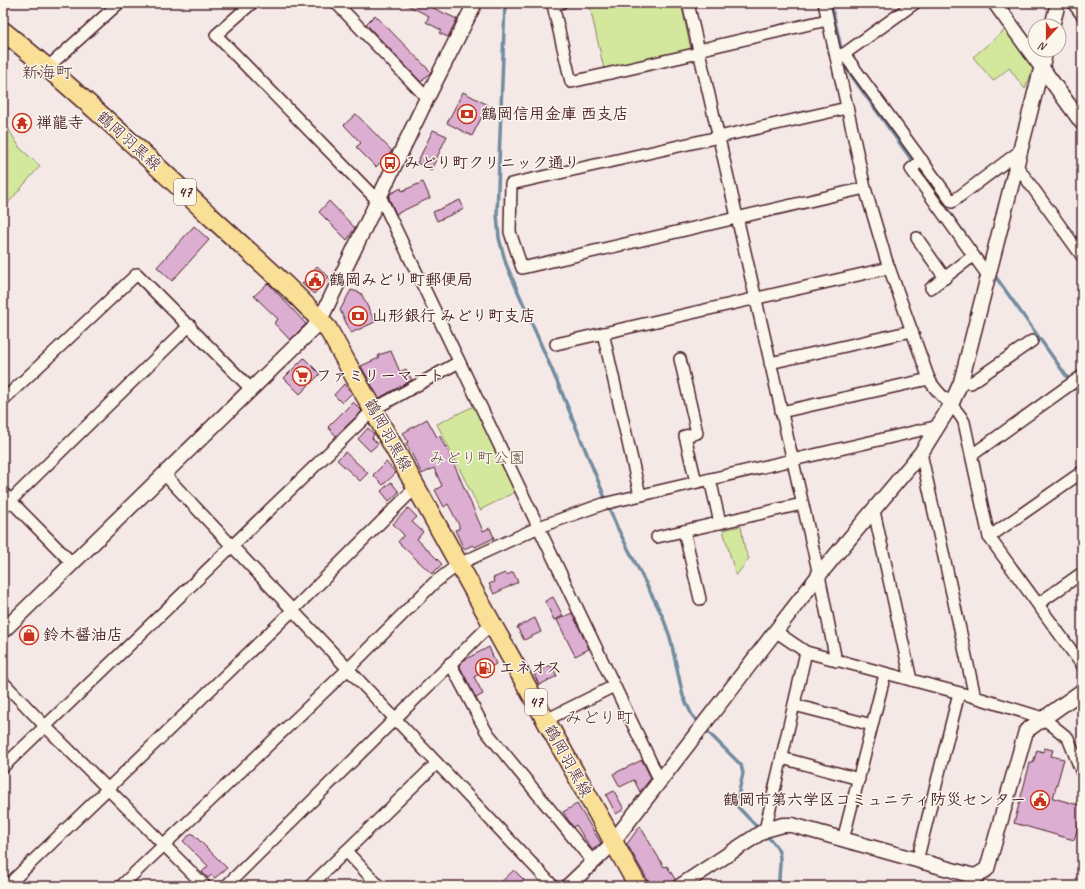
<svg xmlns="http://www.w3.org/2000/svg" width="1085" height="889" font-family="Caveat,'Klee One',sans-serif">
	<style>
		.green { fill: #d3e89c; stroke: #8e8464 }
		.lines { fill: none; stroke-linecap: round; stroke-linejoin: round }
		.stream { stroke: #728c9f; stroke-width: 3.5 }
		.building { fill: #dcafd2; stroke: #4a1f2b }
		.minor-casing { stroke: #4a1f2b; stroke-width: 14 }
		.tertiary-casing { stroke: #4a1f2b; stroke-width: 17 }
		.primary-casing { stroke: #4a1f2b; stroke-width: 21 }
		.minor { stroke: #fbf7ec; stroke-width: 11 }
		.tertiary { stroke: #fbf7ec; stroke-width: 14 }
		.primary { stroke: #fadf96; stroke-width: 18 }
		.labels { text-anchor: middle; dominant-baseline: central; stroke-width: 3; stroke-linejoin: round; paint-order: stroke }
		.shield { fill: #fbf7ec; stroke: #7f6065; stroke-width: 1 }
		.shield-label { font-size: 15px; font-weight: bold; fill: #4a1f2b }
		.poi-label { font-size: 16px; font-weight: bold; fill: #4a1f2b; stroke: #fbf7ec; text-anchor: start }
		.street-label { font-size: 16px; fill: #4a1f2b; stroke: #fbf7ec }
		.park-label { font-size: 16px; fill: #6c5147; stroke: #fbf7ec }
		.neighbourhood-label { font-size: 17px; fill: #4a1f2b; stroke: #fbf7ec }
	</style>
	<rect width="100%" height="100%" fill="#f5e9e7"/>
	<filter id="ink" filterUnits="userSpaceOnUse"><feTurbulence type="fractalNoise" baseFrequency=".025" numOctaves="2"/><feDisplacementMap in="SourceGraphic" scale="8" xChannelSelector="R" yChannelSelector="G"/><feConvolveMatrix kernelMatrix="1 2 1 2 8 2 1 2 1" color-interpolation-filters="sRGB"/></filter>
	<g filter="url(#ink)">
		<g class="green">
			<path d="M589 3H681L691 50 604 69Z"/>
			<path d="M1005 30 1034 67 1025 89 1009 68 993 81 973 57Z"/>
			<path d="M3 120 20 148 40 166 3 209V174L6 170 3 167Z"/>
			<path d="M474 406 517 491 480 510 437 424Z"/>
			<path d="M741 526 745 550 749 558 736 576 723 530Z"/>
		</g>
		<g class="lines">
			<g class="stream">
				<path d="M505 3 497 214 499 238 506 264 562 393 617 527 662 615 670 637 683 696 692 715 700 724"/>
				<path d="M831 3 842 53"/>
				<path d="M844 61 846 68 966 236"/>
				<path d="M993 273 1082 398"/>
				<path d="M704 728 741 765 743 773 736 805 760 830"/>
				<path d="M764 834C788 853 778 861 779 886"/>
			</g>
		</g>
		<g class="building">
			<path d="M403 3H431L429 6 457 19 448 37 439 33 441 30 426 22 429 16Z"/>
			<path d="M375 15 431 72 421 82 366 24Z"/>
			<path d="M463 92 488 105 472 136 447 123Z"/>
			<path d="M356 114 392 151 376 167 356 147 361 143 344 125Z"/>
			<path d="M433 130 447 136 431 170 417 163Z"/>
			<path d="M423 182 430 198 396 214 389 198 390 194 401 188 402 191Z"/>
			<path d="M460 200 464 209 437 221 433 212Z"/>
			<path d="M329 201 355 228 347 240 319 212Z"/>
			<path d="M194 226 209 240 172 281 157 267Z"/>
			<path d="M317 266 329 277 314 294 302 284Z"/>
			<path d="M268 283 306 324 290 340 274 323 278 319 254 296Z"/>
			<path d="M351 290 361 293 375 322 351 333 340 310Z"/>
			<path d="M391 351 400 372 406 369 412 380 379 398 361 366 379 358 378 355Z"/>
			<path d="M304 358 320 374 300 394 284 378Z"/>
			<path d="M344 384 352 393 342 403 334 395Z"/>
			<path d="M353 402 362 411 336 436 328 427Z"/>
			<path d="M427 419 437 437 440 436 445 447 446 446 483 531 490 528 494 538 475 547 473 545 464 549 455 530 459 529V525L448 504 444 507 435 490 442 486 434 468 422 474 406 443 408 442 403 433Z"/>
			<path d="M368 428 374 434 372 438 378 444 370 451 358 439Z"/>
			<path d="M345 452 368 473 360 481 337 460Z"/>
			<path d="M386 462 396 473 383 485 373 475Z"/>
			<path d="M391 482 399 492 389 501 381 491Z"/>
			<path d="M408 508 417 517 412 522 423 532 417 539 442 564 432 574 398 542 404 535 393 524Z"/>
			<path d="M513 572 518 582 494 594 489 584 494 582 493 578 505 573 507 575Z"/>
			<path d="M553 597 563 616 554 620 545 601Z"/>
			<path d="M572 613 589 649 575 656 557 620Z"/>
			<path d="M535 618 541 632 524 640 517 627Z"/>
			<path d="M489 647 496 664 474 677 483 694 476 698 459 665 464 660Z"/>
			<path d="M551 665 557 676 539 685 534 674Z"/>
			<path d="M1044 748 1053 750 1051 756 1064 759 1053 798 1082 806V814L1074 840 1014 823 1030 763H1033L1037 750 1043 752Z"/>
			<path d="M642 760 651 778 640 792 634 780 620 787 613 774Z"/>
			<path d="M614 791 624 809 616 814 606 795Z"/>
			<path d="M577 804 601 843 592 850 576 825 573 827 563 812Z"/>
			<path d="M640 826 664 867 667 866 675 879 672 886H651L627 844Z"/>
			<path d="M192 833 227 868 215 878 212 875 208 878 202 872 208 866 183 841Z"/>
			<path d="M514 870 524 880 518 886H497Z"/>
		</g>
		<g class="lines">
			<defs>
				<g id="minor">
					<path d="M252 3 216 35 378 201"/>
					<path d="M336 3 427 98"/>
					<path d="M561 3 553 5 571 82 699 53"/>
					<path d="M688 3 819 575 836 661"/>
					<path d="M824 3 865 188 886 259 929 379C938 397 956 405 964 422L989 537 1082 665"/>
					<path d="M1073 3 1082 15"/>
					<path d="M698 50 827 20"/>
					<path d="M844 54 952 202 1020 151"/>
					<path d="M838 55 844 54 915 3"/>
					<path d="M48 67 119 3"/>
					<path d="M847 108 511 184 510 232 522 268 865 188"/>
					<path d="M922 160 911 169 989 277"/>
					<path d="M1017 166 1082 256"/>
					<path d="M380 196 660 781"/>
					<path d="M917 238 945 278"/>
					<path d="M931 288 973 256"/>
					<path d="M603 333 640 495"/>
					<path d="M556 344 889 268"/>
					<path d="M680 359 697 433 685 436 696 482"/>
					<path d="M770 363 912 331"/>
					<path d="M961 382 971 383 1032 341"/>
					<path d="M3 400 137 274 251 389"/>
					<path d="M781 412 929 379"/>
					<path d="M921 453 975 697"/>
					<path d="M972 455 1082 376"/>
					<path d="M164 474 553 886"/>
					<path d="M710 479 720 523"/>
					<path d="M3 493 72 563"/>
					<path d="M3 508 190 325"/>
					<path d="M874 511 911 680"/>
					<path d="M684 531 700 599"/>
					<path d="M657 537 802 504"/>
					<path d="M989 537 1082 472"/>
					<path d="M1038 604 1082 573"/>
					<path d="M775 631 806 652 975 697 1043 718 1068 738 1082 773"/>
					<path d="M450 663 486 731 593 862"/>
					<path d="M3 682 45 726 205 886"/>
					<path d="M794 705 872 725"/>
					<path d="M546 720 614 686"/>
					<path d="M782 758 859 779"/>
					<path d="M3 767 374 409 459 362"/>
					<path d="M765 830 806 652"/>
					<path d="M843 840 885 674"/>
					<path d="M346 851 379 886"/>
					<path d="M917 861 959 693"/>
					<path d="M7 886 293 610 416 487"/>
					<path d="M121 886 348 669 434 583 459 564 539 527 603 504 939 426"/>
					<path d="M226 886 492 623"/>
					<path d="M310 886 437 763"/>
				</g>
				<g id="tertiary">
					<path d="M995 3 1082 123"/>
					<path d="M1052 26 1058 3"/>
					<path d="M3 631 313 329 324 312 427 98 475 3"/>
					<path d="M568 886 608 848 819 575 921 453 951 405 961 382 1046 50"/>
					<path d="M680 886 765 830 783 825H792L970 875 976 876 987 869 1026 731 1082 691"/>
				</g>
				<path id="primary" d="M3 31C75 89 143 153 210 216 249 252 293 289 328 329L638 886"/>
			</defs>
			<use href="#minor" class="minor-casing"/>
			<use href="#tertiary" class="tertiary-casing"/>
			<use href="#primary" class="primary-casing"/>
			<use href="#minor" class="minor"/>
			<use href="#tertiary" class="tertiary"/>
			<use href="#primary" class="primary"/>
		</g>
	</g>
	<defs>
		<symbol id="bank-ring" viewBox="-11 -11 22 22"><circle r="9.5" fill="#fbf7ec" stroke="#c8321e" stroke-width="1.5"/><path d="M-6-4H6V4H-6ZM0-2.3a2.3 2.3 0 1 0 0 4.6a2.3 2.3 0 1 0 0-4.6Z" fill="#c8321e"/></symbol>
		<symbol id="temple-ring" viewBox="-11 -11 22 22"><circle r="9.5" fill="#fbf7ec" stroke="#c8321e" stroke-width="1.5"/><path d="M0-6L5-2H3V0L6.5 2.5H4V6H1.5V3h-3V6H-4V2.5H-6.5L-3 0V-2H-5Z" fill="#c8321e"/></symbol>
		<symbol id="bus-ring" viewBox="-11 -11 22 22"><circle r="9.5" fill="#fbf7ec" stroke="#c8321e" stroke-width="1.5"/><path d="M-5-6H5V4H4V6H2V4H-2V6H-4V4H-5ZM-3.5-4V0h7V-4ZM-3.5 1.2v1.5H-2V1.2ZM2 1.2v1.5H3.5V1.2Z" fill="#c8321e"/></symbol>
		<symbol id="civic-ring" viewBox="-11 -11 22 22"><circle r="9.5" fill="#fbf7ec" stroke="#c8321e" stroke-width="1.5"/><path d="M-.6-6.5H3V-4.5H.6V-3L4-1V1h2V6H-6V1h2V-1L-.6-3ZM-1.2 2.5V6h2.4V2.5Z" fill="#c8321e"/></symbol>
		<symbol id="supermarket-ring" viewBox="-11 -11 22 22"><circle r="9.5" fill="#fbf7ec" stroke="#c8321e" stroke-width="1.5"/><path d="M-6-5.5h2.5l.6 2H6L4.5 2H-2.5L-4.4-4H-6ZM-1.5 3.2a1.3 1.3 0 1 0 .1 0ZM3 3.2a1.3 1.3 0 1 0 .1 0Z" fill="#c8321e"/></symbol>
		<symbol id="shop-ring" viewBox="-11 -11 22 22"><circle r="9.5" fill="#fbf7ec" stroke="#c8321e" stroke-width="1.5"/><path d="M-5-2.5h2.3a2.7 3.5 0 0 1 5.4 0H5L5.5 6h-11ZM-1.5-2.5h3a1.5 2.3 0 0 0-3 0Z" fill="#c8321e"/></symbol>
		<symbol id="fuel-ring" viewBox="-11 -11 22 22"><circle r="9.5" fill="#fbf7ec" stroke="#c8321e" stroke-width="1.5"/><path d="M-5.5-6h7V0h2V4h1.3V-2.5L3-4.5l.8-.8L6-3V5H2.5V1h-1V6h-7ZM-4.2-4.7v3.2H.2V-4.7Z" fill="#c8321e"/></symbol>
	</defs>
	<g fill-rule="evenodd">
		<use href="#bank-ring" x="456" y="103" width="22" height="22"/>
		<use href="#temple-ring" x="11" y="112" width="22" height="22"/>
		<use href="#bus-ring" x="379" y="152" width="22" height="22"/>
		<use href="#civic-ring" x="304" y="269" width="22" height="22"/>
		<use href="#bank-ring" x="347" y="305" width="22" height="22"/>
		<use href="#supermarket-ring" x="291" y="365" width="22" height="22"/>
		<use href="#shop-ring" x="18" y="624" width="22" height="22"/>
		<use href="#fuel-ring" x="474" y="657" width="22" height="22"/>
		<use href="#civic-ring" x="1029" y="789" width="22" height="22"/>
	</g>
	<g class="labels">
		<g class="shield">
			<rect x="174" y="179" width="22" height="26" rx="3"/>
			<rect x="525" y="689" width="22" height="26" rx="3"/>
		</g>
		<g class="shield-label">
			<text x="185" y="192">47</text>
			<text x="536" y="702">47</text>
		</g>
		<g class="poi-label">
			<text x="481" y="114">鶴岡信用金庫 西支店</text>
			<text x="36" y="123">禅龍寺</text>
			<text x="404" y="163">みどり町クリニック通り</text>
			<text x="329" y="280">鶴岡みどり町郵便局</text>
			<text x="372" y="316">山形銀行 みどり町支店</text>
			<text x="316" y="376">ファミリーマート</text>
			<text x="43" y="635">鈴木醤油店</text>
			<text x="499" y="668">エネオス</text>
			<text x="1026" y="800" text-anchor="end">鶴岡市第六学区コミュニティ防災センター</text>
		</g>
		<g class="street-label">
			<text transform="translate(129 141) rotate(42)">鶴岡羽黒線</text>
			<text transform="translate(388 435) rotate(61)">鶴岡羽黒線</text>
			<text transform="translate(568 761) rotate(61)">鶴岡羽黒線</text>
		</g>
		<g class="park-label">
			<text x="477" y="458">みどり町公園</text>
		</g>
		<g class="neighbourhood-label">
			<text x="47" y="72">新海町</text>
			<text x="599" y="717">みどり町</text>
		</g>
	</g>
	<rect width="1085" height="889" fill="none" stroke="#fbf7ec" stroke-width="16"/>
	<rect x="8" y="8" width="1069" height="873" fill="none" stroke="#4a1f2b" stroke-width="1.5" filter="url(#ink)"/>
	<g transform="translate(1047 38) rotate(201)"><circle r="19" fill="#fbf7ec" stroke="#b4a19f"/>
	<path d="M0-3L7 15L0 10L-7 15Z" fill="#c8321e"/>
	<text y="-6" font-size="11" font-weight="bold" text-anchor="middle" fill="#4a1f2b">N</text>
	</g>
</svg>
